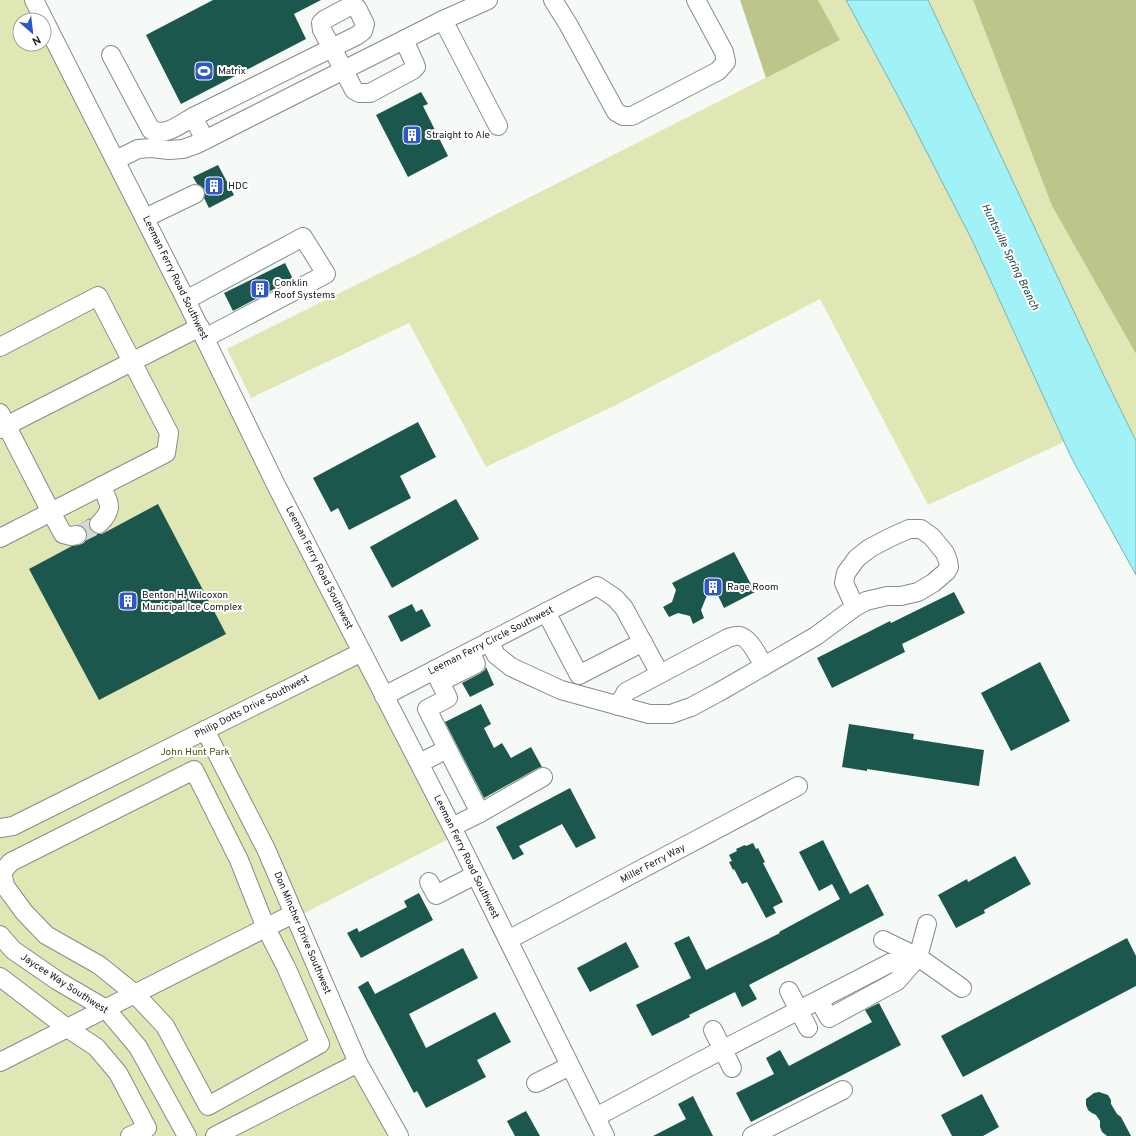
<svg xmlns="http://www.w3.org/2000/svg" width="1136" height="1136" font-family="Overpass,sans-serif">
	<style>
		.green { fill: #e0e7b4 }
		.forest { fill: #bec58a }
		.water { fill: #a0f2f6; stroke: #77b1b3 }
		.building { fill: #1b574c }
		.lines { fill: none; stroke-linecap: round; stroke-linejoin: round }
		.minor-tunnel { stroke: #d5d8d5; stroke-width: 18; stroke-dasharray: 18 9; stroke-linecap: butt }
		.minor-casing { stroke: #878b89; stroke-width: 20 }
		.minor { stroke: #fff; stroke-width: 18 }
		.labels { text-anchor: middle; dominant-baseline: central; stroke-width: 4; stroke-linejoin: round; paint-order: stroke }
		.poi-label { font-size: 10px; fill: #171817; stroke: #fff; text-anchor: start }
		.street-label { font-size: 10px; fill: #171817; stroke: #fff }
		.park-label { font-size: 10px; fill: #4e530e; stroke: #fff }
		.water-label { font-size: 11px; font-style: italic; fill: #173e40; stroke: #fff }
	</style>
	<rect width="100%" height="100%" fill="#f6faf7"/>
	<g class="green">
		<path d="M0 0H34L44 20H20V44H44V20L456 835 295 918 399 1136H0Z"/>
		<path d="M818 0H846L900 100 973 242 1064 442 928 505 820 299 616 405 486 467 409 323 251 398 227 349 412 257 840 40Z"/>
		<path d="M928 0H973L1052 206 1136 354V441L1105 378Z"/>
	</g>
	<g class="forest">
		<path d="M740 0H818L840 40 766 78Z"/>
		<path d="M973 0H1136V354L1052 206Z"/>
	</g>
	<path class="water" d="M846 0H928L1105 378 1136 441V575L1071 457 973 242 900 100Z"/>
	<g class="building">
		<path d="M213 0H321L294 14 306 39 181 104 146 35Z"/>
		<path d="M421 92 428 104 423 106 448 156 408 177 376 115Z"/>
		<path d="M218 165 234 195 209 208 204 198 205 194 204 189 201 186 197 184 193 177Z"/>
		<path d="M285 263 293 279 233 311 224 293Z"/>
		<path d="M418 422 436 457 400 476 411 498 349 530 338 508 331 512 313 478Z"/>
		<path d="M456 499 479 539 392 588 370 547Z"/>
		<path d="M158 504 226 634 99 700 29 569 72 546 79 545 84 543 87 538V533L85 528 78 525 90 518 89 522V527L92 531 96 534H102Z"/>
		<path d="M734 552 755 592 724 608 712 583 701 610 704 618 693 624 690 616 678 613 669 617 663 607 672 602 676 590 672 583Z"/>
		<path d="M954 592 965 613 902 644 905 652 832 688 817 658 890 621 891 623Z"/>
		<path d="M412 604 416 612 422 609 431 626 401 642 388 616Z"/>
		<path d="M1040 662 1070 721 1011 751 981 693Z"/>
		<path d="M486 667 494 685 470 697 462 683 481 673 485 670Z"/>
		<path d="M481 704 491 724 484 728 494 748 502 743 511 758 531 747 542 767 538 768 484 798 445 722Z"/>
		<path d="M849 724 914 734 913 739 984 750 979 786 867 769V771L842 767Z"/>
		<path d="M570 788 596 838 576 848 562 824 519 846 524 854 513 860 496 827Z"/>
		<path d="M823 840 850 894 868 884 884 915 749 985 757 999 742 1007 735 992 689 1015 690 1017 652 1036 636 1005 691 978 674 943 689 936 706 970 780 933 779 932 840 899 832 884 819 891 799 852Z"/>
		<path d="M753 843 756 849 758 848 765 862 763 863 783 902 773 907 776 913 766 918 747 882 742 884 734 869 733 870 729 862 732 861 729 855 737 851 736 849 745 845 746 846Z"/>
		<path d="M1015 856 1031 884 984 910 985 913 956 928 938 895 967 879 968 882Z"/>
		<path d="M419 893 433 920 361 958 347 933 357 928 359 932 407 907 404 901Z"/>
		<path d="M1127 938 1136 956V986L963 1077 941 1036Z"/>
		<path d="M626 942 639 967 590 992 577 968Z"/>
		<path d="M463 948 478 978 409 1014 426 1048 495 1012 511 1042 477 1060 486 1077 426 1108 417 1091 414 1093 358 987 368 981 375 994Z"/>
		<path d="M879 1003 901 1045 751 1122 736 1093 774 1074 766 1058 780 1050 789 1066 872 1022 865 1010Z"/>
		<path d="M1099 1092 1108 1095 1111 1100V1104L1117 1114 1121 1117 1131 1136H1107L1102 1132 1100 1127V1121L1096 1115 1092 1113 1088 1110 1086 1105V1099L1094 1093Z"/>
		<path d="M982 1094 999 1127 983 1136H952L941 1115Z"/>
		<path d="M693 1096 713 1136H653L686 1119 678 1104Z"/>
		<path d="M526 1111 540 1136H515L507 1121Z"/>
	</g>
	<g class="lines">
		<path class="minor-tunnel" d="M77 535 99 524"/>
		<defs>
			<g id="minor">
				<path d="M34 0 186 300 276 485 456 835 605 1136"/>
				<path d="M553 0 568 24 616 112 623 116H632L718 71 726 62 724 52 696 0"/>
				<path d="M443 20 498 126"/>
				<path d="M111 55 151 130C167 136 179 125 193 117"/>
				<path d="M205 140 193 117 358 35 363 31 365 24 357 8 350 6 324 20 321 23 322 30 332 48 354 90 359 93H370L413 70 416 67 415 64 404 40"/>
				<path d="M116 160 138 149 151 148 169 150 183 149 197 144 443 20 488 0"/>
				<path d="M145 218 195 194"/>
				<path d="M186 300 303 237 326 274 205 338"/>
				<path d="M0 347 98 296 169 433 166 453 51 512 63 534 71 536 77 535"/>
				<path d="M0 413 51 512 0 538"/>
				<path d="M0 429 200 327"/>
				<path d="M99 524C114 509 110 504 101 486"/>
				<path d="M546 612 579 675 643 642"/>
				<path d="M489 641 496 655 511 667 561 690 649 714H671L691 707 719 692 816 636 855 607 866 601 887 596H901L918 592 933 583 946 572 949 567 948 561 945 553 932 537 921 529H909L889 538 870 548 857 558 846 573 844 583 855 607"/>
				<path d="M434 670 448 698 427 709 480 813"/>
				<path d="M440 682 476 664 470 652"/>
				<path d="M384 696 597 586 615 598 624 608 660 674"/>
				<path d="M618 706 626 692 728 638C732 637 736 635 740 636 750 638 759 658 764 666"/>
				<path d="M205 730 266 849 358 1063 399 1136"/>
				<path d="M420 763 447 749"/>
				<path d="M194 770 239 860 266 928 286 967 320 1044 208 1106 165 1026 135 994 99 965 46 935 24 912 5 886 2 872 11 862Z"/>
				<path d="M452 827 480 813 543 777"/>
				<path d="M0 828 13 826 362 652"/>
				<path d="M429 882 436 895 475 875"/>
				<path d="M0 935 13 950 58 981 106 1009 138 1047 187 1136"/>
				<path d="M508 940 798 786"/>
				<path d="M883 940 918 957 962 988"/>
				<path d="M0 977 67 1028 96 1047 118 1073 147 1128 130 1136"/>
				<path d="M789 991 808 1028"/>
				<path d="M819 1000 829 1018 897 981 918 957 927 924"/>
				<path d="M713 1030 732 1068"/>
				<path d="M0 1062 293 914"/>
				<path d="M536 1083 570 1066"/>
				<path d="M596 1117 691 1066 890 963 918 957"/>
				<path d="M215 1136 358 1063"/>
				<path d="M752 1136 843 1090"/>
			</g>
		</defs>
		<use href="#minor" class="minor-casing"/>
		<use href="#minor" class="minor"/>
	</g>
	<defs>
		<symbol id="stadium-square" viewBox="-11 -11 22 22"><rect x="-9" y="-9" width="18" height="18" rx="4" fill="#2f58c7" stroke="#fff"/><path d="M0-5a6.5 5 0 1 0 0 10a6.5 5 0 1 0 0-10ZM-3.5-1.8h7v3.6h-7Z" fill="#fff"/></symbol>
		<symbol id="building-square" viewBox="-11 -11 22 22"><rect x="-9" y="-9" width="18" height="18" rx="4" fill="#2f58c7" stroke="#fff"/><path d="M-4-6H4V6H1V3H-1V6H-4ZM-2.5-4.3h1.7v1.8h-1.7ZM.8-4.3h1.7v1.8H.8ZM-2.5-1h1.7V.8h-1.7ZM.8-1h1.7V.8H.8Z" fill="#fff"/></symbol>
	</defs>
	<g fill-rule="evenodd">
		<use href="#stadium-square" x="193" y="60" width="22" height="22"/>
		<use href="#building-square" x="401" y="124" width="22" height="22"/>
		<use href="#building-square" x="203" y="175" width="22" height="22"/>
		<use href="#building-square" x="249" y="278" width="22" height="22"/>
		<use href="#building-square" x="702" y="576" width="22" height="22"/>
		<use href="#building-square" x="117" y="590" width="22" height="22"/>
	</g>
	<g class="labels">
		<g class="poi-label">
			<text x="218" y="71">Matrix</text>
			<text x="426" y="135">Straight to Ale</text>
			<text x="228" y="186">HDC</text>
			<text x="274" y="283">Conklin<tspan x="274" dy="12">Roof Systems</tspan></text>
			<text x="727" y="587">Rage Room</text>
			<text x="142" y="595">Benton H. Wilcoxon<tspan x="142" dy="12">Municipal Ice Complex</tspan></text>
		</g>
		<g class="street-label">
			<text transform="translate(175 278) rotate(64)">Leeman Ferry Road Southwest</text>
			<text transform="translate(319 568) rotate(63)">Leeman Ferry Road Southwest</text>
			<text transform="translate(491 641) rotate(-27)">Leeman Ferry Circle Southwest</text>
			<text transform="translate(252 707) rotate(-27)">Philip Dotts Drive Southwest</text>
			<text transform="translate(466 857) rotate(64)">Leeman Ferry Road Southwest</text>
			<text transform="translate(653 864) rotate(-28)">Miller Ferry Way</text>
			<text transform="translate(302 933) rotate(67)">Don Mincher Drive Southwest</text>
			<text transform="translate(64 984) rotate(33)">Jaycee Way Southwest</text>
		</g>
		<g class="park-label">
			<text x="195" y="752">John Hunt Park</text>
		</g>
		<g class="water-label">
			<text transform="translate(1010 257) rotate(64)">Huntsville Spring Branch</text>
		</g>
	</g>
	<g transform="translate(32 32) rotate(152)"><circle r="19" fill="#ffffff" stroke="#a2a3a2"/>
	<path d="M0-3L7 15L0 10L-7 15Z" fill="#2f58c7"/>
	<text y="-6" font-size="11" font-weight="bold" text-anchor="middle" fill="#171817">N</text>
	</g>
</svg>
